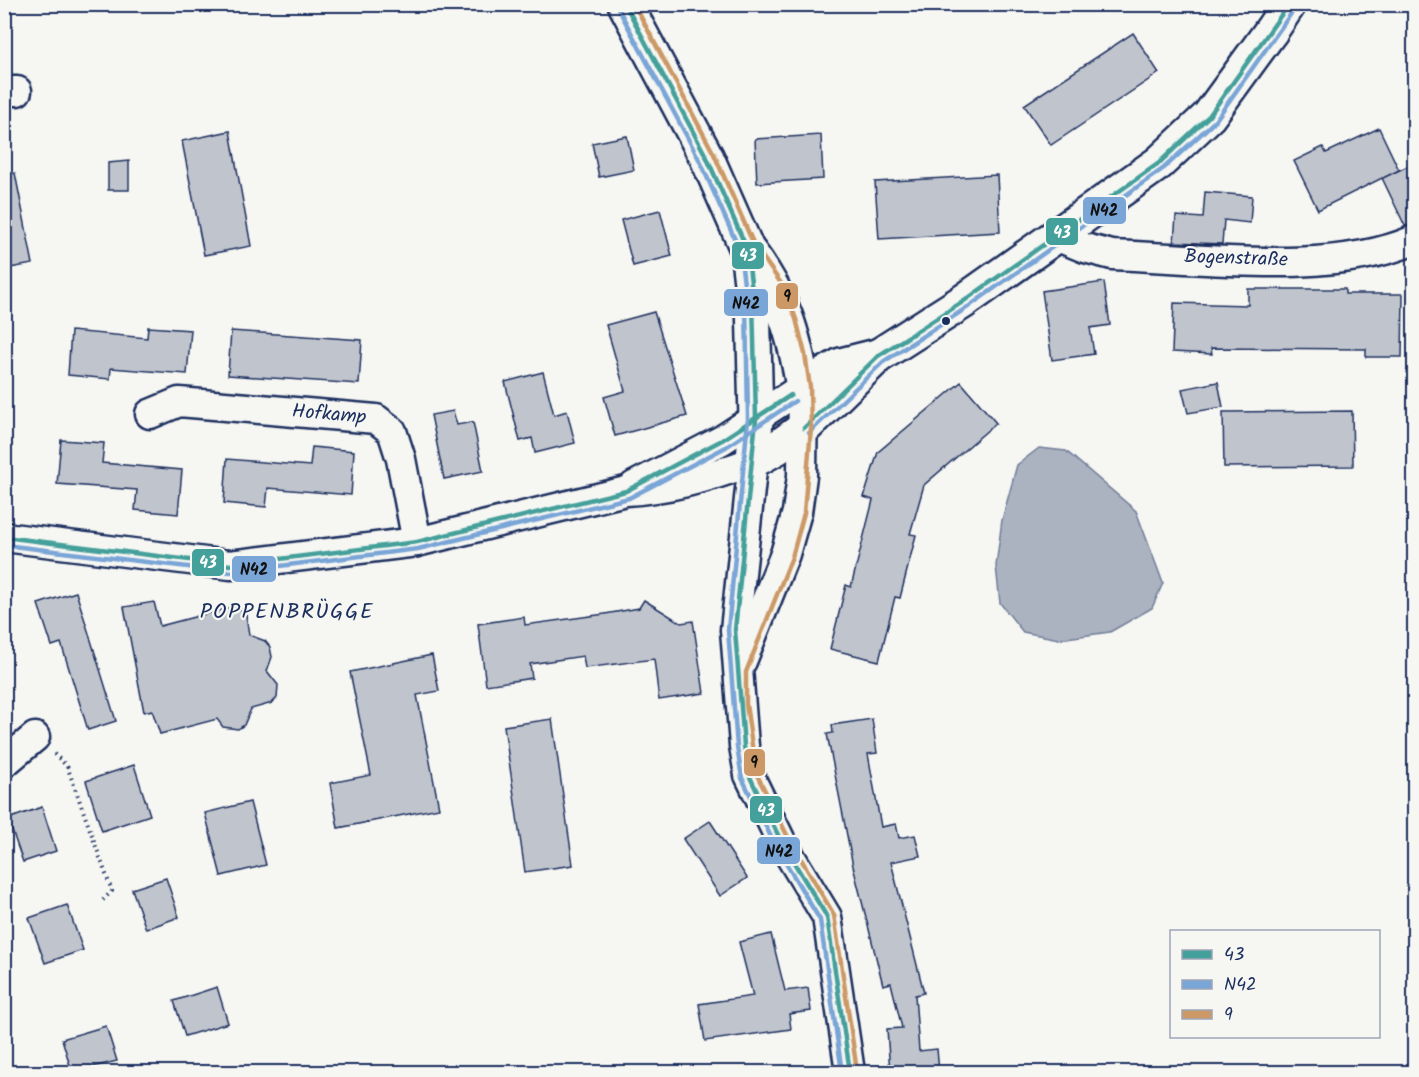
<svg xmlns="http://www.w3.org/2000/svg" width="1419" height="1077" font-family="Kalam,sans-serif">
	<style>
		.water { fill: #abb2c0; stroke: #717e99; stroke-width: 1.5 }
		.building { fill: #c0c4cd; stroke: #1b2f5e; stroke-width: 1.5 }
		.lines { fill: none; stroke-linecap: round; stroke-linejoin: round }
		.minor-casing { stroke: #1b2f5e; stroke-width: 33 }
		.tertiary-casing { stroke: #1b2f5e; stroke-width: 38 }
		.primary-casing { stroke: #1b2f5e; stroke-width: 38 }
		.path { stroke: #1b2f5e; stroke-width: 4; stroke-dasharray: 1.5 4.5; stroke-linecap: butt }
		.minor { stroke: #f6f6f2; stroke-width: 28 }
		.tertiary { stroke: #f6f6f2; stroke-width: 33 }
		.primary { stroke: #f6f6f2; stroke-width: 33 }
		.bus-1-casing { stroke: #f6f6f2; stroke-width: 9 }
		.bus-2-casing { stroke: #f6f6f2; stroke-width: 9 }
		.bus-3-casing { stroke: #f6f6f2; stroke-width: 9 }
		.bus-1 { stroke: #44a09b; stroke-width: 4.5 }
		.bus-2 { stroke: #7aa5d7; stroke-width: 4.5 }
		.bus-3 { stroke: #c96; stroke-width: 4.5 }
		.bus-dot { fill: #1b2f5e; stroke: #f6f6f2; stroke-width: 2 }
		.labels { text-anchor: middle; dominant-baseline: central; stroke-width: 4.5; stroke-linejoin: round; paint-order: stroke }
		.street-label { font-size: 20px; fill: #1b2f5e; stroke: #f6f6f2 }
		.quarter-label { font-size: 22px; letter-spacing: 1.5px; fill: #1b2f5e; stroke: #f6f6f2 }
		.line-badge { stroke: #f6f6f2; stroke-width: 2 }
		.badge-label { font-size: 16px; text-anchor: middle; font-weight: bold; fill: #fff }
		.pale-badge-label { font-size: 16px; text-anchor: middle; font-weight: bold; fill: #111 }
	</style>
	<rect width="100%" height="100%" fill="#f6f6f2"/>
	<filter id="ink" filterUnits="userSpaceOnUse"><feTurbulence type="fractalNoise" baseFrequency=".0167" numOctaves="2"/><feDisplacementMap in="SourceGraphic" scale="12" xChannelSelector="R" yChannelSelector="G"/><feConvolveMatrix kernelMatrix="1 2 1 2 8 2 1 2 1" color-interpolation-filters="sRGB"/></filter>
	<g filter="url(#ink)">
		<path class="water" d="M1039 448 1066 451 1136 511 1163 583 1152 608 1110 632 1059 639 1023 632 1000 603 996 566 1002 520 1017 465Z"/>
		<g class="building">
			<path d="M1133 33 1159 73 1051 145 1024 105Z"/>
			<path d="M1379 128 1399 170 1383 178 1414 163V224L1405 226 1382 178 1318 210 1294 161 1323 147 1326 153Z"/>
			<path d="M230 131 251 246 204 255 182 141Z"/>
			<path d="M821 135 823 179 757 183 755 139Z"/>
			<path d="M627 136 634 170 599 177 592 143Z"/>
			<path d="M129 161V190H108V163Z"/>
			<path d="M15 173 33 264 4 269V174Z"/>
			<path d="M997 175 1000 232 879 239 875 182Z"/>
			<path d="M1205 192 1252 196 1250 223 1224 220 1222 244 1174 242 1176 216 1203 218Z"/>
			<path d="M660 210 672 256 633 266 621 220Z"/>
			<path d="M1104 282 1110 325 1090 328 1094 354 1052 360 1042 291Z"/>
			<path d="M1248 289H1345V294H1403L1402 357H1366V349L1211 348 1212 354 1172 352 1174 303 1248 305Z"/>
			<path d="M654 312 687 416 615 436 604 397 625 391 606 325Z"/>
			<path d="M148 327 191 330 187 374 111 368 110 379 68 375 71 331 147 338Z"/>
			<path d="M231 331 362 340 359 384 228 375Z"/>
			<path d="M543 372 554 415 567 411 575 443 535 453 532 438 520 441 505 382Z"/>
			<path d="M961 382 996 423 924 485 910 534 916 535 900 598 895 597 879 661 830 649 846 585 851 587 873 500 864 497 878 452Z"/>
			<path d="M1218 382 1223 407 1188 413 1182 389Z"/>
			<path d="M453 411 457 425 473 422 483 471 444 479 431 415Z"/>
			<path d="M1352 411 1353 466 1224 467 1223 412Z"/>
			<path d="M61 440 104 443 102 463 182 470 178 514 135 510 137 490 57 484Z"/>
			<path d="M312 447 354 451 351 495 268 488 266 507 224 503 227 459 310 466Z"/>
			<path d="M76 592 116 721 88 730 61 643 52 646 38 604Z"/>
			<path d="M644 600 681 623 693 621 704 693 659 700 654 659 585 668 583 656 530 664 532 678 486 685 478 624 524 617 525 625 605 614 639 608Z"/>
			<path d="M154 602 160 626 232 607 240 609 246 615 249 635 265 641 270 647 272 657 267 671 278 685 277 698 272 703 251 709 244 725 238 729 223 727 217 719 160 734 152 710 144 712 124 607Z"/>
			<path d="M432 655 439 691 417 695 439 808 338 828 330 783 371 775 350 672Z"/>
			<path d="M552 719 573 865 525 872 504 726Z"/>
			<path d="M872 719 877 753 868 754 881 827 896 824 899 838 915 835 920 856 891 862 924 993 915 995 919 1051 937 1049 939 1072H890L887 1029 902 1028 891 983 883 985 853 866 827 734 833 733 832 725Z"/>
			<path d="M134 765 150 815 102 831 86 781Z"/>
			<path d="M250 802 266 865 221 876 205 813Z"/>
			<path d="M42 807 56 851 23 862 8 819Z"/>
			<path d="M710 821 747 878 720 896 683 839Z"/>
			<path d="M166 878 179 917 146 929 132 889Z"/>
			<path d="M67 905 83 950 45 963 29 918Z"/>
			<path d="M771 934 785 991 808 988 811 1011 789 1014 791 1029 705 1041 699 1004 753 996 739 942Z"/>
			<path d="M217 987 228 1023 185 1036 174 1001Z"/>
			<path d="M106 1026 117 1061 72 1072 62 1039Z"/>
		</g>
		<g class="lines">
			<defs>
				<g id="minor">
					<path d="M4 91H17"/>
					<path d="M1058 237 1085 248 1112 255C1202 258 1332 276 1414 240"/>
					<path d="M150 414 179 402 376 419 392 431 401 459 417 542"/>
					<path d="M634 486 722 440 803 387"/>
					<path d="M4 537 230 565 417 542 626 491C671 489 712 477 753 461L735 630 744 746 749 775 781 841 827 917 850 1072"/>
					<path d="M742 661 785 554 797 512 802 476 803 387"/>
					<path d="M4 763 35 737"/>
				</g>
				<g id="tertiary">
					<path d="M625 4 707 158 747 249 753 300 756 419 753 461"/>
					<path d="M750 253C783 297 794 333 803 387L841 365 877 356"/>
					<path d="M753 461 778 447 804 428 878 356 964 301 1159 163 1209 116 1271 31"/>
				</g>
				<path id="primary" d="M1271 31 1289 4"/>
			</defs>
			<use href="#minor" class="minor-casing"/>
			<use href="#tertiary" class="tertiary-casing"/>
			<use href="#primary" class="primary-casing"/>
			<path class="path" d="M54 754 67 766 112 891 103 900"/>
			<use href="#minor" class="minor"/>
			<use href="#tertiary" class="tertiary"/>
			<use href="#primary" class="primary"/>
			<defs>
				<g id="bus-1">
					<path d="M625 4 707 158 747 249 753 300 756 419 735 630 744 746 749 775 781 841 827 917 850 1072"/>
					<path d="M804 428 878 356 964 301 1159 163 1209 116 1289 4"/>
					<path d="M4 537 230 565 417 542 626 491 722 440 791 395"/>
				</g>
				<g id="bus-2">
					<path d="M618 8 700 161 740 251 746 301 748 419 728 630 737 747 742 778 775 845 820 920 842 1072"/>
					<path d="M809 433 883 362 968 307 1164 168 1215 121 1295 8"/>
					<path d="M4 545 230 572 418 549 629 498 726 447 795 401"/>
				</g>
				<path id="bus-3" d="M634 4 714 154 754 245 783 286 796 319 805 354 810 387 811 428 804 513 792 557 746 672V704L756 773 788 837 834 915 857 1071"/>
			</defs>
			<use href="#bus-1" class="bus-1-casing"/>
			<use href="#bus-2" class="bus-2-casing"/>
			<use href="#bus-3" class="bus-3-casing"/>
			<use href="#bus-1" class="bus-1"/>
			<use href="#bus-2" class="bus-2"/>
			<use href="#bus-3" class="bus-3"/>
		</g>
	</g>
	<circle class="bus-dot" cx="946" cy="321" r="5"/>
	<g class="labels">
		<g class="street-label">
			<text transform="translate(1236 259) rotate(2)">Bogenstraße</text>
			<text transform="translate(329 415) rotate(5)">Hofkamp</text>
		</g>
		<g class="quarter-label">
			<text x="287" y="612">POPPENBRÜGGE</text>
		</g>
	</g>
	<g class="line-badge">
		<rect x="1082" y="196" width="45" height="29" rx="6" fill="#7aa5d7"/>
		<rect x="1045" y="217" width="34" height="29" rx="6" fill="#44a09b"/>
		<rect x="731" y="241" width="34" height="29" rx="6" fill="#44a09b"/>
		<rect x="775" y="282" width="24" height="28" rx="6" fill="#c96"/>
		<rect x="723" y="288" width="46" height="29" rx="6" fill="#7aa5d7"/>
		<rect x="191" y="548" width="34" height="29" rx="6" fill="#44a09b"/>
		<rect x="231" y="555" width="46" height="28" rx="6" fill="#7aa5d7"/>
		<rect x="743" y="748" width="23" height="29" rx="6" fill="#c96"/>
		<rect x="749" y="795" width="34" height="29" rx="6" fill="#44a09b"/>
		<rect x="756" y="836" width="45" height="29" rx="6" fill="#7aa5d7"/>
	</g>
	<g class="badge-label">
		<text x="1062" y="238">43</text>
		<text x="748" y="261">43</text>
		<text x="208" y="568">43</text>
		<text x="766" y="816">43</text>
	</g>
	<g class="pale-badge-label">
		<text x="1104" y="216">N42</text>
		<text x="787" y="302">9</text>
		<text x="746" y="309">N42</text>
		<text x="254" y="575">N42</text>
		<text x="754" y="768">9</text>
		<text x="779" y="857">N42</text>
	</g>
	<rect width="1419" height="1077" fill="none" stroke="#f6f6f2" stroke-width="24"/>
	<rect x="12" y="12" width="1395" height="1053" fill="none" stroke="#1b2f5e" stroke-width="2" filter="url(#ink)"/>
	<rect x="1170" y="930" width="210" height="108" fill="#f6f6f2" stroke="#9ea6b7" stroke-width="1.5"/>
	<rect x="1182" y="950" width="30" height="9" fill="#44a09b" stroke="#9ea6b7" stroke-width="1.5"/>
	<text x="1224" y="960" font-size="18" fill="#1b2f5e">43</text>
	<rect x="1182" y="980" width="30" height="9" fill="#7aa5d7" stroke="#9ea6b7" stroke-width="1.5"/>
	<text x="1224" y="990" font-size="18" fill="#1b2f5e">N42</text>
	<rect x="1182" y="1010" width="30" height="9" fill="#cc9966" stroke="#9ea6b7" stroke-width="1.5"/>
	<text x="1224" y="1020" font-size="18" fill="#1b2f5e">9</text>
</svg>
